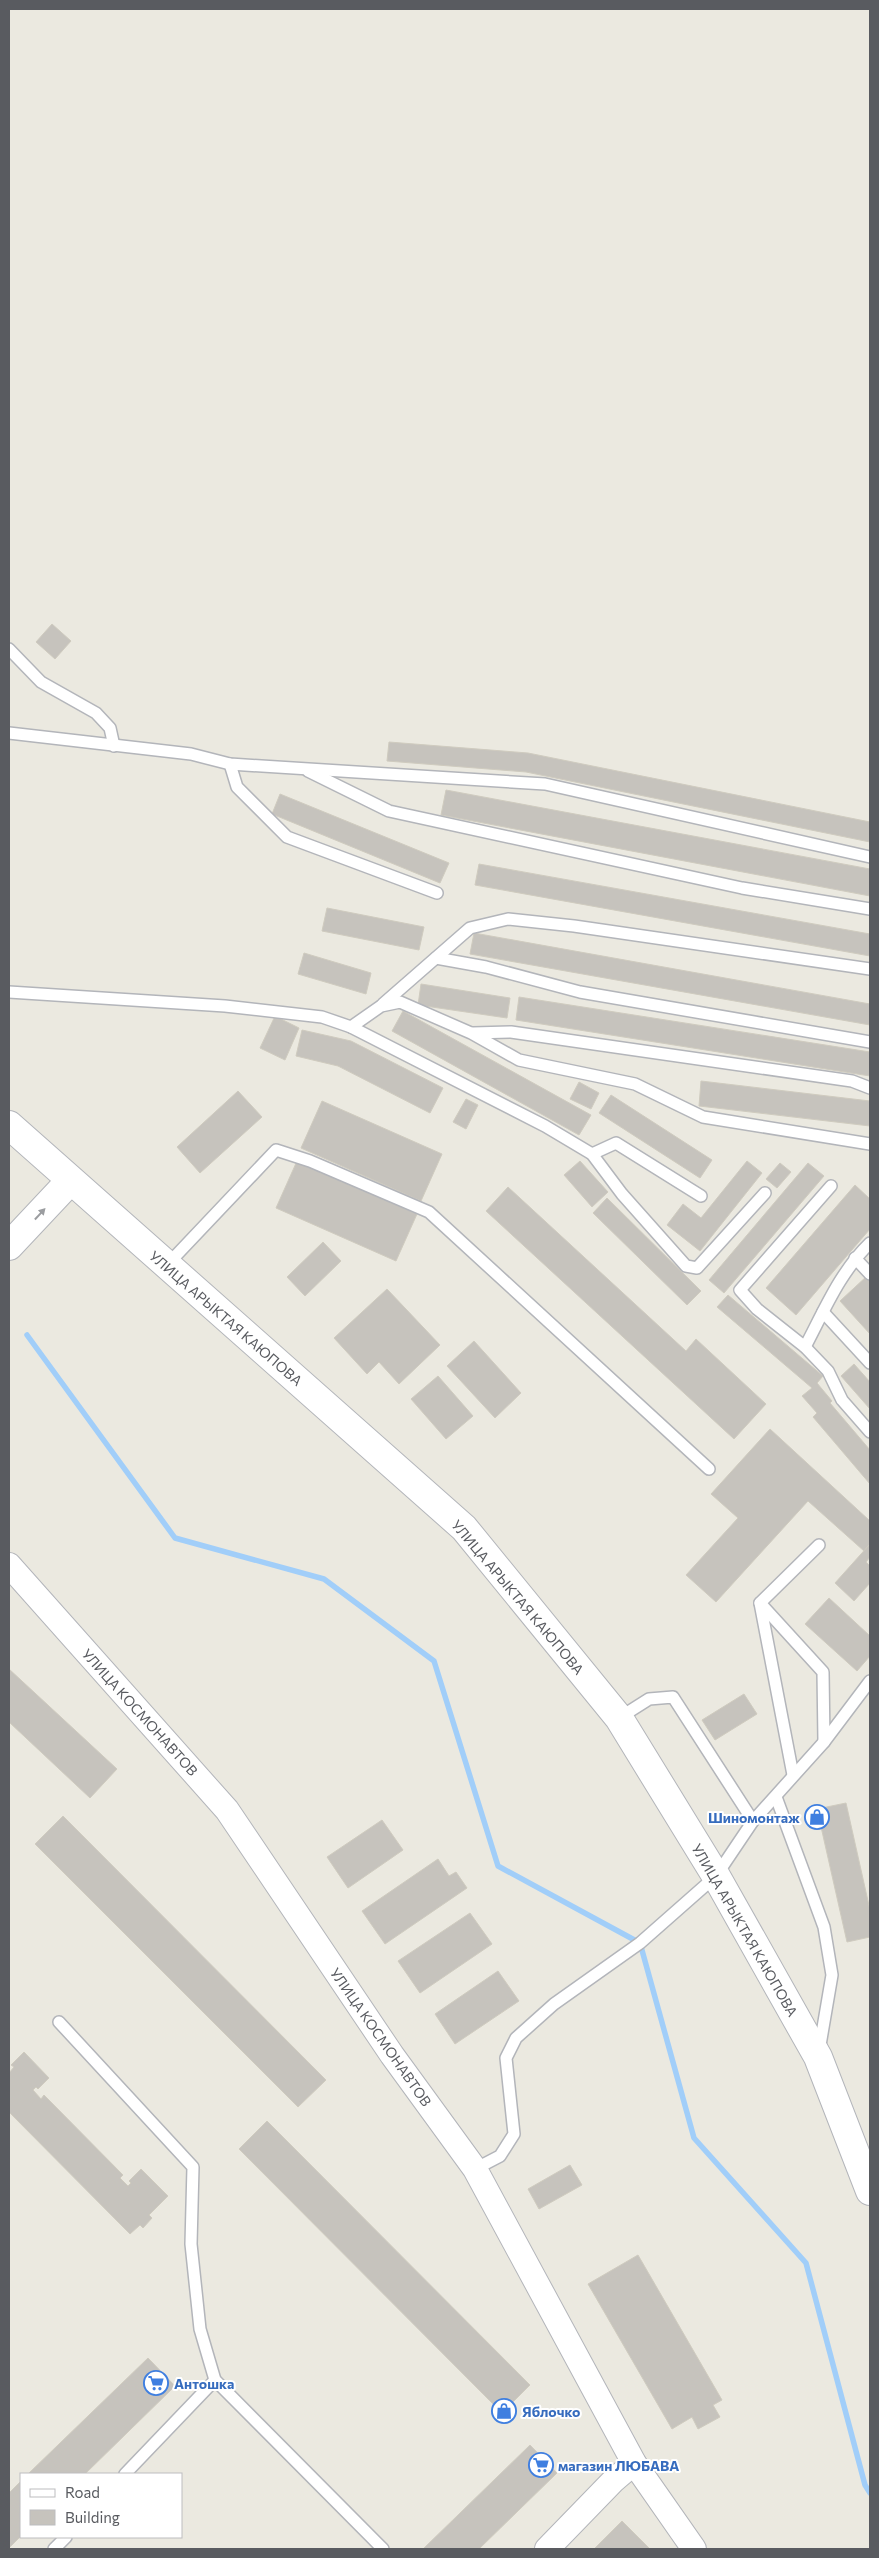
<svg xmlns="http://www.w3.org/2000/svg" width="879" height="2558" font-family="Commissioner,sans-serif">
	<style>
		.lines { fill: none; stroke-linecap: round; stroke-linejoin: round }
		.stream { stroke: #a1cef9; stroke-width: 5.5 }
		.building { fill: #c6c3bd; stroke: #cfcbbf }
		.service-casing { stroke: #b3b5ba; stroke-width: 14 }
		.minor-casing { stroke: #b3b5ba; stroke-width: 26 }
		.tertiary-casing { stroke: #b3b5ba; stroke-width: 30 }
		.service { stroke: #fff; stroke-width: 11 }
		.minor { stroke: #fff; stroke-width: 24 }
		.tertiary { stroke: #fff; stroke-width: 28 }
		.oneway { fill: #9b9da0 }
		.labels { text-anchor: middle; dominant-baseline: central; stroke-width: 4; stroke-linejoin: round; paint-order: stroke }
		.street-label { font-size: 14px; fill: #595b60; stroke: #fff }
		.shop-label { font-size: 14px; font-weight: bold; fill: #366cbe; stroke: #fff; text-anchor: start }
	</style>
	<rect width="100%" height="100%" fill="#ebe9e0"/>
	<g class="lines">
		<path class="stream" d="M27 1335 175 1538 324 1579 434 1661 498 1866 640 1943 694 2138 806 2263 865 2485 870 2493"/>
	</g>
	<g class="building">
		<path d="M52 624 71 641 55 659 36 642Z"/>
		<path d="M389 742 528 753 870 822V842L526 772 387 761Z"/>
		<path d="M446 790 870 869V896L441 815Z"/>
		<path d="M280 794 449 863 440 883 272 814Z"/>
		<path d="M479 864 870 934V956L475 885Z"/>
		<path d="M327 908 424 927 419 950 322 931Z"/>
		<path d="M474 933 870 1004V1025L470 954Z"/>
		<path d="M304 953 371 973 366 994 298 974Z"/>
		<path d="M421 984 510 998 507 1018 418 1005Z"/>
		<path d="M519 997 870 1052V1076L516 1020Z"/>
		<path d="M403 1011 591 1115 579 1135 392 1031Z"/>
		<path d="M275 1016 299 1028 285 1060 260 1048Z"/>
		<path d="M302 1030 351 1041 443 1088 430 1113 338 1066 296 1056Z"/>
		<path d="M701 1081 870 1101V1126L699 1106Z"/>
		<path d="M579 1082 599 1093 591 1109 570 1099Z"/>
		<path d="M238 1091 262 1117 200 1173 177 1147Z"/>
		<path d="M611 1095 712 1160 700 1178 599 1113Z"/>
		<path d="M466 1099 478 1105 466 1129 453 1122Z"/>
		<path d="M322 1101 442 1154 421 1201 301 1148Z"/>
		<path d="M297 1161 417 1214 396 1261 276 1208Z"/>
		<path d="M580 1161 608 1192 592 1207 564 1175Z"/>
		<path d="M747 1161 762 1173 700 1251 667 1225 683 1204 701 1218Z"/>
		<path d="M780 1163 791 1172 777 1188 766 1179Z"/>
		<path d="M808 1163 824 1176 724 1293 709 1280Z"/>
		<path d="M855 1185 870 1199V1229L796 1315 766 1288Z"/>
		<path d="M508 1187 686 1351 696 1339 766 1404 734 1439 486 1211Z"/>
		<path d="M607 1198 701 1291 687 1305 593 1213Z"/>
		<path d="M323 1242 341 1261 305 1296 287 1277Z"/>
		<path d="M867 1276 870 1280V1334L840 1301Z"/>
		<path d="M387 1289 440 1345 399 1384 379 1362 367 1374 334 1338Z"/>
		<path d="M728 1295 823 1376 817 1383 832 1401 830 1403 870 1450V1484L813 1417 817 1413 802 1396 812 1388 717 1307Z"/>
		<path d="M474 1341 521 1393 495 1418 447 1366Z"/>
		<path d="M854 1364 870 1382V1409L841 1376Z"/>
		<path d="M438 1376 473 1416 446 1439 411 1399Z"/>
		<path d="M770 1429 870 1521V1544L864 1551 808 1501 716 1602 686 1575 738 1518 711 1494Z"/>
		<path d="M870 1544V1557L866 1562 870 1566V1583L854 1601 835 1583Z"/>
		<path d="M829 1598 870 1636V1656L857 1671 805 1624Z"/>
		<path d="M9 1669 117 1769 90 1798 9 1722Z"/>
		<path d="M744 1694 757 1714 715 1740 702 1720Z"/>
		<path d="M846 1803 870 1910V1937L847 1942 817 1809Z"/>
		<path d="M63 1816 326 2080 298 2107 35 1844Z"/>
		<path d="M382 1820 403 1850 348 1888 327 1857Z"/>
		<path d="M438 1859 449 1876 456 1872 467 1888 385 1944 362 1911Z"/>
		<path d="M470 1913 492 1944 420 1993 398 1961Z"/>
		<path d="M498 1971 519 2001 455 2044 435 2014Z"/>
		<path d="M24 2052 49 2078 38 2089 36 2087 33 2090 41 2099 44 2095 123 2175 120 2178 128 2186 131 2183 129 2181 141 2169 168 2196 149 2215 152 2218 143 2228 140 2225 130 2234 9 2112V2073L14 2067 11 2065Z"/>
		<path d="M267 2121 530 2385 502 2413 239 2149Z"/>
		<path d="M570 2165 582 2185 539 2209 528 2189Z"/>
		<path d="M638 2255 722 2400 713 2405 720 2417 698 2429 692 2417 672 2429 588 2284Z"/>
		<path d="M148 2358 175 2386 85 2474H28Z"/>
		<path d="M530 2445 557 2473 479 2549H423Z"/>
		<path d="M21 2481V2536L9 2548V2493Z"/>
		<path d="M622 2521 650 2549H594Z"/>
	</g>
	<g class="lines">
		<defs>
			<g id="service">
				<path d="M9 649 41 682 96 713 110 728 114 746"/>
				<path d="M9 733 191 754 230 764 545 784 870 857"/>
				<path d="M230 764 237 787 287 837 437 893"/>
				<path d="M308 771 389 811 742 888 870 909"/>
				<path d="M436 958 486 967 580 992 870 1042"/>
				<path d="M9 992 225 1006 322 1017 351 1027 545 1126 592 1154 622 1194 686 1266 697 1268 765 1193"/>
				<path d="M383 1004 470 928 508 919 574 926 870 969"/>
				<path d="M351 1027 381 1006 400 1002 471 1033 519 1060 635 1084 703 1117 870 1144"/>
				<path d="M473 1033 511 1032 852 1081 870 1088"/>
				<path d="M592 1154 616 1143 701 1196"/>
				<path d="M831 1186 740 1290 757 1309 805 1347 828 1371 842 1400 870 1432"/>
				<path d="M855 1258 870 1274"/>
				<path d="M167 1265 276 1150 310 1161 429 1212 709 1469"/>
				<path d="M823 1312 870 1363"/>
				<path d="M805 1347C824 1311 840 1272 870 1243"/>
				<path d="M760 1603 823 1672 824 1742"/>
				<path d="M619 1718 649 1699 673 1697 753 1821"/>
				<path d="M793 1775 760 1603 819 1545"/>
				<path d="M776 1797 824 1927 832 1975 819 2051"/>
				<path d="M59 2022 193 2167 191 2244 200 2329 215 2380 383 2549"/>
				<path d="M475 2169 500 2156 514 2134 506 2058 516 2038 554 2004 640 1943 716 1876 753 1821 824 1742 870 1681"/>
				<path d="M125 2474 215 2380"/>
				<path d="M54 2549 66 2537"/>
			</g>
			<g id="minor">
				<path d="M9 1565 227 1810 392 2055 475 2169 634 2463 694 2549"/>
				<path d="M547 2549 613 2481 634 2463"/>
			</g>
			<g id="tertiary">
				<path d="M9 1125 464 1528 619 1718 716 1876 818 2057 870 2191"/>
				<path d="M9 1246 70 1181"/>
			</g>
		</defs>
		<use href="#service" class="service-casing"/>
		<use href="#minor" class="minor-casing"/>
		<use href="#tertiary" class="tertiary-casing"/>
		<use href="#service" class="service"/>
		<use href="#minor" class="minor"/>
		<use href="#tertiary" class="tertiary"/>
	</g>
	<defs><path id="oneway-solid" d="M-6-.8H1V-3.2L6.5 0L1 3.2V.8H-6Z" transform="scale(1.25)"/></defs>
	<use class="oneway" href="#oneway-solid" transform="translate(40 1214) rotate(-47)"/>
	<defs>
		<symbol id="shop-ring" viewBox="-11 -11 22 22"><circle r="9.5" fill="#fff" stroke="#3f7fe0" stroke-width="1.5"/><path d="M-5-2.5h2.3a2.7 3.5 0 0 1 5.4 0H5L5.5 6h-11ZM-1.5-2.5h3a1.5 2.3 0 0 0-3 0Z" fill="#3f7fe0"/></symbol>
		<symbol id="supermarket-ring" viewBox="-11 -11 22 22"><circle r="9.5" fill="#fff" stroke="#3f7fe0" stroke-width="1.5"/><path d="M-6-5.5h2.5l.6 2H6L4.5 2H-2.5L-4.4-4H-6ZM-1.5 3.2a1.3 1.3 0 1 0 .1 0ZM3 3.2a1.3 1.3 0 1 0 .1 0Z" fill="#3f7fe0"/></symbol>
	</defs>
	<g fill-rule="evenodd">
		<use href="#shop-ring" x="803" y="1803" width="28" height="28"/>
		<use href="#supermarket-ring" x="142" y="2369" width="28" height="28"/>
		<use href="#shop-ring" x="490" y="2397" width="28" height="28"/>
		<use href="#supermarket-ring" x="527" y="2451" width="28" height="28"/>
	</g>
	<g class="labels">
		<g class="street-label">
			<text transform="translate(226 1318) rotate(41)">УЛИЦА АРЫКТАЯ КАЮПОВА</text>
			<text transform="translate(518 1597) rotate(50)">УЛИЦА АРЫКТАЯ КАЮПОВА</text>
			<text transform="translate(140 1712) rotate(48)">УЛИЦА КОСМОНАВТОВ</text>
			<text transform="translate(745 1930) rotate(60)">УЛИЦА АРЫКТАЯ КАЮПОВА</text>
			<text transform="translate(381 2037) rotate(55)">УЛИЦА КОСМОНАВТОВ</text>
		</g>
		<g class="shop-label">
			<text x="800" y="1817" text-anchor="end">Шиномонтаж</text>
			<text x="174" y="2383">Антошка</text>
			<text x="522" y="2411">Яблочко</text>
			<text x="558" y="2465">магазин ЛЮБАВА</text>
		</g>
	</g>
	<rect width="879" height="2558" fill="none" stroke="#595b60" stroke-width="20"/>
	<rect x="20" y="2473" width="162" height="65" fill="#ffffff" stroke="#bdbdbf"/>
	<rect x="30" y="2489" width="25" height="8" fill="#ffffff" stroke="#bdbdbf"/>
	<text x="65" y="2498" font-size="15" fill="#595b60">Road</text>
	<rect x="30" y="2510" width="25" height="15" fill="#c6c3bd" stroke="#bdbdbf"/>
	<text x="65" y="2523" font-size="15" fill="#595b60">Building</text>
</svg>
